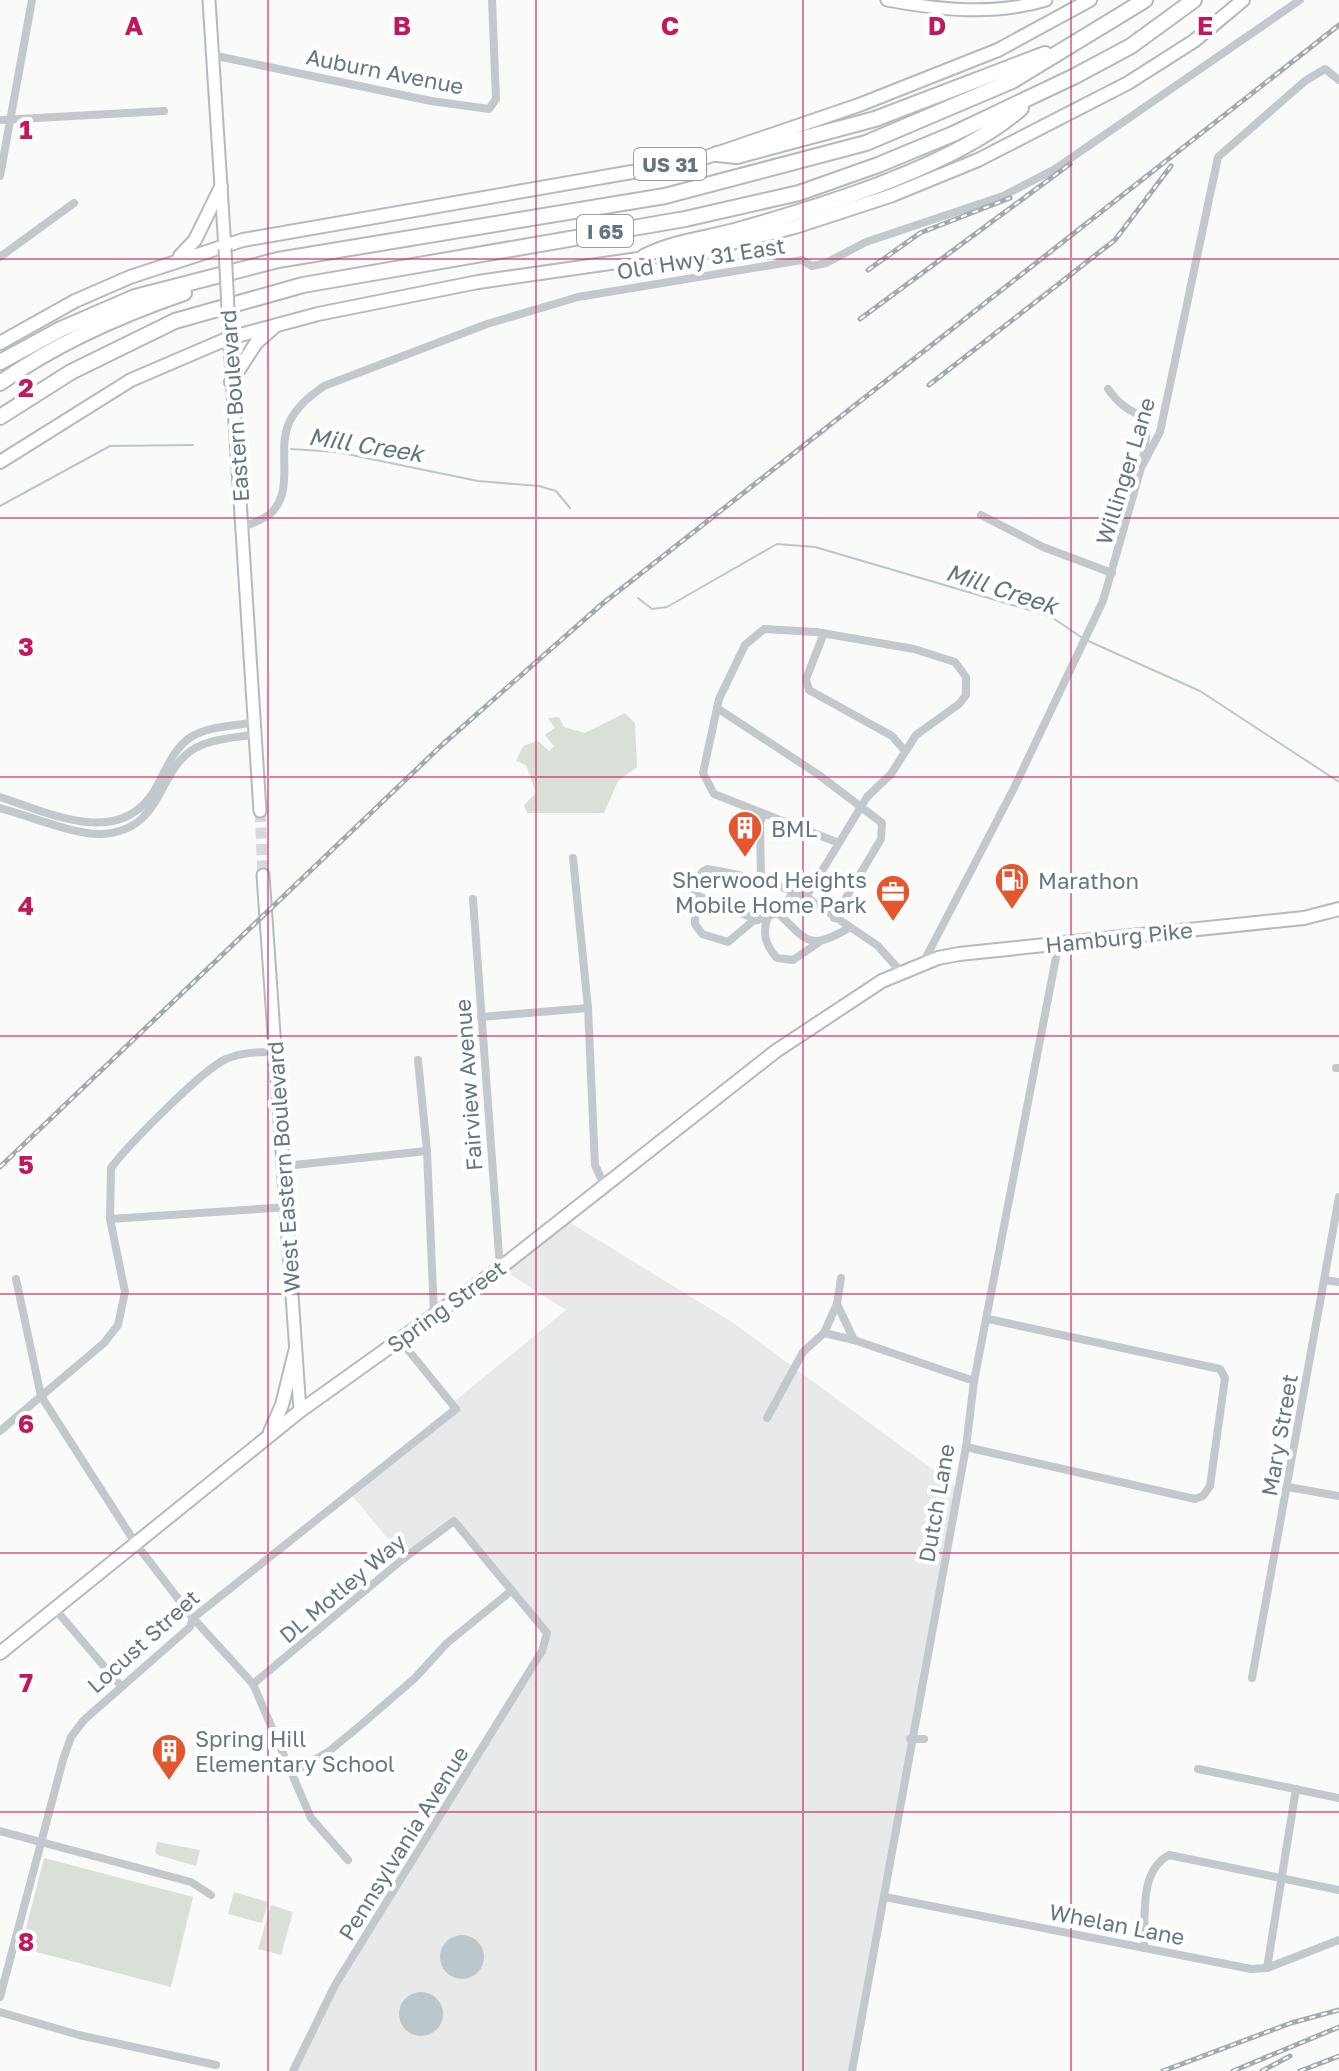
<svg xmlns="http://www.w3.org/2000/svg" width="1339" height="2071" font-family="'Golos Text',sans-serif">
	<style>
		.built { fill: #e8e9e9 }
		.green { fill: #dadfd7 }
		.water { fill: #bbc7cb }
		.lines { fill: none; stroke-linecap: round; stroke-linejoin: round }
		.stream { stroke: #bbc7cb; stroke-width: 2 }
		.secondary-tunnel { stroke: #d5d9db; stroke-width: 11; stroke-dasharray: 11 5.5; stroke-linecap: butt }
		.secondary-casing { stroke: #b3babf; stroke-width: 15 }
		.primary-casing { stroke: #b5babe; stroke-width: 16 }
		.highway-casing { stroke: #b4b9bd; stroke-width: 18 }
		.street { stroke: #c3c8cc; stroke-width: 8 }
		.secondary { stroke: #fff; stroke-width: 11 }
		.primary { stroke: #fff; stroke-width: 12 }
		.highway { stroke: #fff; stroke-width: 14 }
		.rail-casing { stroke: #a2aab0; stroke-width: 5 }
		.rail { stroke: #fff; stroke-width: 2; stroke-dasharray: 6; stroke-linecap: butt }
		.secondary-bridge-casing { stroke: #b3babf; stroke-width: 15; stroke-linecap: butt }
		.secondary-bridge { stroke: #fff; stroke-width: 11 }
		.grid { fill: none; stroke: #c2185b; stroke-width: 2; stroke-opacity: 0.55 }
		.labels { text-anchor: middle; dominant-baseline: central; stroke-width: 8; stroke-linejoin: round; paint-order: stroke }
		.shield { fill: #fff; stroke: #939fa8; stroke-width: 2 }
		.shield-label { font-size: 20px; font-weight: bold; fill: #657683 }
		.street-label { font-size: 22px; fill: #657683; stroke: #fff }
		.poi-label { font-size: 22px; fill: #657683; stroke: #fff; text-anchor: start }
		.water-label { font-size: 24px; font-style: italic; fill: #60757c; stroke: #fff }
		.grid-label { font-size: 26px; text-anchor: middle; font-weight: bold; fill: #c2185b; stroke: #fff; stroke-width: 8; stroke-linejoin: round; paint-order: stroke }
	</style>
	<rect width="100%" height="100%" fill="#fafaf8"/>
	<path class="built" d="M564 1219 732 1322 958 1488 851 2071H293L332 1991 548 1637 454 1521 406 1561 350 1493 456 1409 451 1404 566 1310 500 1268Z"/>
	<g class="green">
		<path d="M625 713 635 723 637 767 618 781 604 813H527L524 805 536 793 526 765 516 761 523 746 538 741 549 751 554 746 545 735 555 728 548 718 559 717 564 727 585 733Z"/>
		<path d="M157 1842 200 1850 196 1866 158 1855 155 1852Z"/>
		<path d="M44 1858 193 1897 171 1987 21 1948Z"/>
		<path d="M234 1892 268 1902 262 1923 228 1914Z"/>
		<path d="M271 1905 293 1912 281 1955 258 1949Z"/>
	</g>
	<g class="water">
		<circle cx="462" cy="1957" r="22"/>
		<circle cx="421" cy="2014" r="22"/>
	</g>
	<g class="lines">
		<g class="stream">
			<path d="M291 449 337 452 478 481 539 486 556 491 570 508"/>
			<path d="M0 506 110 446 193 445"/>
			<path d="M638 598 652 609 667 607 777 544 815 547 1050 616 1081 637"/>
			<path d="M1086 640 1200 691 1339 782"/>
		</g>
		<path class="secondary-tunnel" d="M260 811 263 875"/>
		<defs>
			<g id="secondary">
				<path d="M209 0 225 249"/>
				<path d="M887 0C941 10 993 16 1046 0"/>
				<path d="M229 329 260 811"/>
				<path d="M263 875 300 1411"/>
			</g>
			<g id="primary">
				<path d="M180 256 195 240 221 187"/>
				<path d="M0 343 75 301 130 277 243 240 695 161 859 105 998 50 1090 0"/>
				<path d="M231 382 256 343 273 328"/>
				<path d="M0 462 131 380 229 338 318 314 478 282 708 249 795 227 890 196 978 160 1128 83 1194 41 1243 0"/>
				<path d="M270 1432 282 1405 295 1352"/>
				<path d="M0 1653 300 1411 500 1268 776 1051 882 981 938 958 959 954 1304 918 1339 909"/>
			</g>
			<g id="highway">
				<path d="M717 154 737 156 875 119 1045 54"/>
				<path d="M644 257C673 241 714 238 745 228 826 205 959 164 1021 108"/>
				<path d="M0 362 61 329 135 297 278 260 665 196 866 143 1012 81 1145 0"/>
				<path d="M0 383C55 344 120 315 184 293"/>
				<path d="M0 417 71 372 175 321 303 285 685 219 799 193 878 165 953 134 1075 76 1131 46 1194 0"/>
			</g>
		</defs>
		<use href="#secondary" class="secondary-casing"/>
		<use href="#primary" class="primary-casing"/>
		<use href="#highway" class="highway-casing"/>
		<g class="street">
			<path d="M212 55 431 101 489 109 496 99 492 0"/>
			<path d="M0 120 164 111"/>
			<path d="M0 176 32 0"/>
			<path d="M0 257 74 203"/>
			<path d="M1108 389C1138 431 1155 395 1142 464"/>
			<path d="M981 515 1043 547 1112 573"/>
			<path d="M242 528C251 523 263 520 270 514 296 490 276 452 289 423 296 407 310 396 324 386L487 324 578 297 802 260 812 266 826 263 866 242 1003 196 1055 169 1300 0"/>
			<path d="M824 633 806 679 809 690 892 736 905 751"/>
			<path d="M717 708 819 775 882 823 881 839 834 918"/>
			<path d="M0 797C47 812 117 848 153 793 164 775 172 749 191 737 209 726 235 726 256 722"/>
			<path d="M0 808C27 815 74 835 101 834 163 831 156 774 192 750 210 738 236 738 257 734"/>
			<path d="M573 858 588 1008 595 1165 605 1187"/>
			<path d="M761 879 760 822 764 814"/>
			<path d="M794 892 778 913 753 921 728 942 702 934 695 924C695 908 690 877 707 869 742 875 773 882 806 897L878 946 901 972"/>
			<path d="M696 895 758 920"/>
			<path d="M806 897 839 843 714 794 703 773 719 699 745 645 764 629 816 632 914 649 955 662 966 677V695L959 704 916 735 891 774 867 797 839 843"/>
			<path d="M473 899 500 1268"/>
			<path d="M778 913C808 942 809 951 849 928"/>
			<path d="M768 916C762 933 765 945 777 958L793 960 818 943"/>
			<path d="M923 963 1013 790 1103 601 1141 468 1160 432 1218 157 1305 81 1325 69 1339 80"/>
			<path d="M481 1017 588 1008"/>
			<path d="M418 1060 427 1151 434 1315"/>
			<path d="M1336 1068H1339"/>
			<path d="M285 1166 427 1151"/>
			<path d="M110 1219 288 1207"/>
			<path d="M16 1279 41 1396 136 1544 193 1618 253 1684 311 1818 348 1860"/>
			<path d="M1324 1280 1339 1282"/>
			<path d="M837 1304 854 1340 974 1381"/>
			<path d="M824 1333 854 1340"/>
			<path d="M767 1418 803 1352 824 1333 837 1304 841 1278"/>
			<path d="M0 1431 104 1343 118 1325 125 1292 110 1219 111 1168C128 1145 202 1070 226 1059 243 1052 258 1052 275 1052"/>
			<path d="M966 1447 1195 1499 1203 1496 1210 1486 1225 1378 1220 1369 988 1319"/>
			<path d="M1288 1487 1339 1496"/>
			<path d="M55 1609 120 1685"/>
			<path d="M1252 1678 1339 1197"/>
			<path d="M253 1684 403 1559 454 1521 547 1633 542 1651 335 1985 293 2071"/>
			<path d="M910 1739H924"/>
			<path d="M1198 1769 1339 1798"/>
			<path d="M292 1773 328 1752 362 1724 415 1678 447 1643 511 1591"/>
			<path d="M0 1831 191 1882 211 1895"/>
			<path d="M885 1897 1251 1969 1267 1968 1339 1940"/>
			<path d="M1144 1948C1146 1917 1138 1872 1169 1855L1339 1890"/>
			<path d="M1267 1968 1296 1789"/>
			<path d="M0 1997 63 1760 71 1737 84 1720 190 1627 193 1618 456 1409 400 1340"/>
			<path d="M0 2012 79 2035 216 2065"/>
			<path d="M852 2071 966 1447 974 1381 1059 942"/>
		</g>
		<use href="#secondary" class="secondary"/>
		<use href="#primary" class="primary"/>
		<use href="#highway" class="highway"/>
		<defs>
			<g id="rail">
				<path d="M868 270 920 233 1010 198"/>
				<path d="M860 319 1070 164"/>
				<path d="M929 385 1115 240 1171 166"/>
				<path d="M0 1167 443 744 602 604 1339 25"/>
				<path d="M1163 2071 1291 2023 1339 2010"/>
				<path d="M1233 2071 1339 2027"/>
				<path d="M1262 2071 1290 2056"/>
				<path d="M1300 2071 1339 2056"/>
			</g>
		</defs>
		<use href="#rail" class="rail-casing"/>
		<use href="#rail" class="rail"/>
		<defs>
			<path id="secondary-bridge" d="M225 249 229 328"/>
		</defs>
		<use href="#secondary-bridge" class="secondary-bridge-casing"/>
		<use href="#secondary-bridge" class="secondary-bridge"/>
	</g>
	<path class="grid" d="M268 0V2071M536 0V2071M803 0V2071M1071 0V2071M0 259H1339M0 518H1339M0 777H1339M0 1036H1339M0 1294H1339M0 1553H1339M0 1812H1339"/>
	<defs>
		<symbol id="building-pin" viewBox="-11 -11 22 30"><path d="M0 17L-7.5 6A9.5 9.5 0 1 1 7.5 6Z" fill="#e4572e" stroke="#fff"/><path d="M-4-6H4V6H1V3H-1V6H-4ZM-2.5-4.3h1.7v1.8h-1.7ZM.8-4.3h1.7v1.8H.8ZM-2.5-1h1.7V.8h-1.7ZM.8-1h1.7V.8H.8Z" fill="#fff"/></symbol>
		<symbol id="fuel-pin" viewBox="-11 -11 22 30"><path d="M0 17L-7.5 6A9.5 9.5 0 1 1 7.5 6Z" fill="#e4572e" stroke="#fff"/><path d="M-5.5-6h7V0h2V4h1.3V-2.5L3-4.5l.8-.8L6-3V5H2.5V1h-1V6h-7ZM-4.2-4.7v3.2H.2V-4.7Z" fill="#fff"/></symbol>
		<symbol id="office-pin" viewBox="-11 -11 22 30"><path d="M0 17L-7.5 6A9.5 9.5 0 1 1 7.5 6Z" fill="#e4572e" stroke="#fff"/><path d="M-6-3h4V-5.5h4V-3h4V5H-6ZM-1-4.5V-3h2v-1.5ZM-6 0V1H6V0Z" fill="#fff"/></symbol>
	</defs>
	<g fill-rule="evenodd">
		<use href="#building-pin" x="725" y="808" width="40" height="54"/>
		<use href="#fuel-pin" x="992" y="860" width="40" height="54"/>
		<use href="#office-pin" x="873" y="872" width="40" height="54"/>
		<use href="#building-pin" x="149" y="1731" width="40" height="54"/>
	</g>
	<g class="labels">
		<g class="shield">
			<rect x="634" y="148" width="72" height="32" rx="6"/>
			<rect x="577" y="215" width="56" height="32" rx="6"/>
		</g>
		<g class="shield-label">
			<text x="670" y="164">US 31</text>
			<text x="605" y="231">I 65</text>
		</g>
		<g class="street-label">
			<text transform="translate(385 71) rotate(11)">Auburn Avenue</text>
			<text transform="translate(701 258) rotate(-9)">Old Hwy 31 East</text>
			<text transform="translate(234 406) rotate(-94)">Eastern Boulevard</text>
			<text transform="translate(1125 471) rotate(-73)">Willinger Lane</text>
			<text transform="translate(1119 937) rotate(-6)">Hamburg Pike</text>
			<text transform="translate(468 1085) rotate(-94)">Fairview Avenue</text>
			<text transform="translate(283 1167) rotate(-94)">West Eastern Boulevard</text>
			<text transform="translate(446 1306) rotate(-36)">Spring Street</text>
			<text transform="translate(1279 1435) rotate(-80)">Mary Street</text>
			<text transform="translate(936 1503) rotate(-80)">Dutch Lane</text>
			<text transform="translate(342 1588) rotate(-40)">DL Motley Way</text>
			<text transform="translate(143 1641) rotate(-42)">Locust Street</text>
			<text transform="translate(403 1843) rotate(-58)">Pennsylvania Avenue</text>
			<text transform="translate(1117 1924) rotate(11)">Whelan Lane</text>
		</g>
		<g class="poi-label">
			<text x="771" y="828">BML</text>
			<text x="867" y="879" text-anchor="end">Sherwood Heights<tspan x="867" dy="25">Mobile Home Park</tspan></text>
			<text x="1038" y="880">Marathon</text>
			<text x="195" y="1738">Spring Hill<tspan x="195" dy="25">Elementary School</tspan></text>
		</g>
		<g class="water-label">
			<text transform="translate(366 444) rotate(9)">Mill Creek</text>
			<text transform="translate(1002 588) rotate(18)">Mill Creek</text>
		</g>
	</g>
	<g class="grid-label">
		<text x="134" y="35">A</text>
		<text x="402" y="35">B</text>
		<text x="670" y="35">C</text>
		<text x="937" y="35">D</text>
		<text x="1205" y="35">E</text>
		<text x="26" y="139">1</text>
		<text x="26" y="397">2</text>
		<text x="26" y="656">3</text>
		<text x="26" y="915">4</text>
		<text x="26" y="1174">5</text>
		<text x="26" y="1433">6</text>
		<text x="26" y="1692">7</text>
		<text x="26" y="1951">8</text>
	</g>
</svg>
